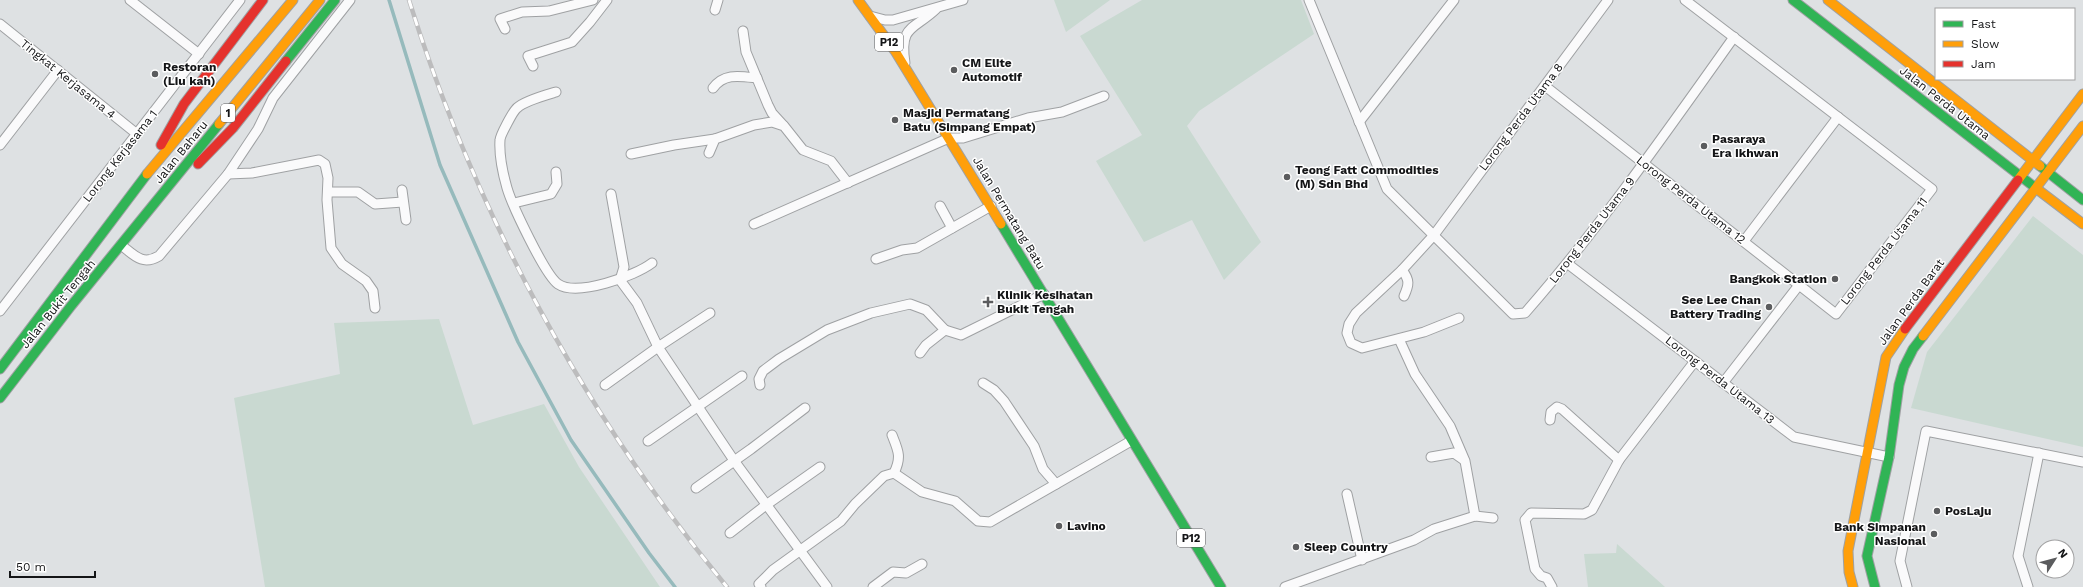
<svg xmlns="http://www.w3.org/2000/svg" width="2083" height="587" font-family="'Work Sans',sans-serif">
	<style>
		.green { fill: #c9d9d1 }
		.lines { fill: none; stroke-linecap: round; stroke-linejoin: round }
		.stream { stroke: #96babc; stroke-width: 3.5 }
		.street-casing { stroke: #9fa1a3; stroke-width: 11 }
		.fast-casing { stroke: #9fa1a3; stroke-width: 11 }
		.slow-casing { stroke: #9fa1a3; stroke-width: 11 }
		.jam-casing { stroke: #9fa1a3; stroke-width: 11 }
		.street { stroke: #fafafb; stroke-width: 9 }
		.fast { stroke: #30b455; stroke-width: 9 }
		.slow { stroke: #ff9f0a; stroke-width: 9 }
		.jam { stroke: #e5322d; stroke-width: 9 }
		.rail-casing { stroke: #bcbcbd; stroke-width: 4.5 }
		.rail { stroke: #fff; stroke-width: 3; stroke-dasharray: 9; stroke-linecap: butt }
		.poi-dot { fill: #5b5c5e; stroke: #fff; stroke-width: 1.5 }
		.labels { text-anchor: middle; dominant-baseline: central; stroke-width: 3; stroke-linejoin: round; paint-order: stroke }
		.shield { fill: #fff; stroke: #5a5b5d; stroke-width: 1 }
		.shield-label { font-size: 11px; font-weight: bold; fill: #141517 }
		.poi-label { font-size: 12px; font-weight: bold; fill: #141517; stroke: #fff; text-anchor: start }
		.street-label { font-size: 12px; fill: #141517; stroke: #fff }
	</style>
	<rect width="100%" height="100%" fill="#dee1e3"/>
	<g class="green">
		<path d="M1054 0H1110L1066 32Z"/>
		<path d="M1142 0H1301L1314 34 1199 111 1187 126 1261 242 1224 280 1192 220 1144 242 1096 161 1142 135 1080 36Z"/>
		<path d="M2033 216 2083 255V447L1911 408 1927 352Z"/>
		<path d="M439 319 473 425 544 404 579 467 660 587H265L234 398 340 374 334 323Z"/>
		<path d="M1617 544 1665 587H1588L1584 554 1616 553Z"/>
	</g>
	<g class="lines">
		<path class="stream" d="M389 0 440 165 518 342 571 440 649 553 675 587"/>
		<defs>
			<g id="street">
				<path d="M130 0 199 54"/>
				<path d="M1309 0 1387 189 1513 314 1525 313C1601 226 1667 131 1734 37"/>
				<path d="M715 10 718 0"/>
				<path d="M870 16 885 20H893L963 0"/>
				<path d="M0 24 137 134"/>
				<path d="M505 29 500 19 522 12 549 11 593 0"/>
				<path d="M743 31 746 52 768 105 772 113 783 125"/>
				<path d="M905 63C899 25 914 30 936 9"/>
				<path d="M533 66 528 56 572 42 590 22 607 0"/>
				<path d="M1545 86 1836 314 1932 189 1685 0"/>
				<path d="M713 88C724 73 739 76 757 78"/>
				<path d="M556 92C546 95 524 101 517 108 513 111 500 136 500 140 499 155 503 174 507 188 512 205 545 275 558 284 577 297 635 276 652 263"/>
				<path d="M1359 122 1454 0"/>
				<path d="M0 145 58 70"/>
				<path d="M709 153 715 139 754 125 772 122 784 126 803 150 831 161 848 183"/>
				<path d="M631 154 674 145 715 139"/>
				<path d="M228 174 252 173 319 160 325 164 328 178 327 200 331 248 342 264 366 281 373 291 375 308"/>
				<path d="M402 190 406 220"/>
				<path d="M328 192H358L375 204 403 202"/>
				<path d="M611 194 624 267 620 280"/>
				<path d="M514 203 551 194 557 184 556 172"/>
				<path d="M940 206 952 228"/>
				<path d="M754 224 949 138H963L1028 118 1062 112 1104 96"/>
				<path d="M1744 241 1838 117"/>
				<path d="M121 245C134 255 142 266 159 256L228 174 258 129 273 98 350 0"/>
				<path d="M876 259 902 250 917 248 991 206"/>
				<path d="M1568 264 1794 437 1889 457"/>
				<path d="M1402 270C1410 280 1409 285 1404 296"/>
				<path d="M620 280 637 303 658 347 735 462 827 587"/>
				<path d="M0 311 240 0"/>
				<path d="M1459 318 1424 332 1362 348 1351 343 1347 333 1349 324 1356 313 1402 270 1434 235 1608 0"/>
				<path d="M1399 339 1415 374 1450 426 1465 461 1475 516"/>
				<path d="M920 353 926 345 945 330 961 335 1044 294"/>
				<path d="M983 383 994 390 1004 401 1034 446 1043 469 1056 484"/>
				<path d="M1723 383 1799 285"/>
				<path d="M605 385 658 347 710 313"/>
				<path d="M760 385 759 379 763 371 779 359 827 330 871 313 910 304 926 310 945 330"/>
				<path d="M1550 420 1551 412 1557 407 1562 409 1619 460"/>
				<path d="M648 441 742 376"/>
				<path d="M1431 457 1454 453 1464 460"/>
				<path d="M894 473 922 492 955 501 978 521 990 522 1131 441"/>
				<path d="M696 488 751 449 805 408"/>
				<path d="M1347 494 1362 560"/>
				<path d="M730 533 766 505 820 467"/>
				<path d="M761 587 759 584 773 570 841 521 855 504 884 476 894 473C902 457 898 450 892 435"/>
				<path d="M873 587 893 572 906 573 922 564"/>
				<path d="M1285 587 1414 540 1434 529 1475 516 1493 518"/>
				<path d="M1552 587 1547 578 1541 576 1535 569 1525 520 1531 513 1584 514 1592 510 1619 460 1695 361"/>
				<path d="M1907 587 1900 561 1926 431 2083 462"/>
				<path d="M2028 587 2018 556 2039 453"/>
			</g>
			<g id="fast">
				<path d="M1793 0 2037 189"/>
				<path d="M286 61 335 0"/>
				<path d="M2040 166 2083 200"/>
				<path d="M1001 224 1221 587"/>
				<path d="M0 369 147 174"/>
				<path d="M0 398 71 306 219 124"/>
				<path d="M1875 587 1867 556 1889 457 1899 385 1904 367 1913 349 1923 336"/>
			</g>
			<g id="slow">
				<path d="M858 0 895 51 1001 224"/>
				<path d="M1828 0 2040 166"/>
				<path d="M219 124 320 0"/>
				<path d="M147 174 293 0"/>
				<path d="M2018 180 2083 94"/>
				<path d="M2037 189 2083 224"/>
				<path d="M1923 336 2083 126"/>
				<path d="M1853 587 1849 572 1848 551 1886 357 1905 329"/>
			</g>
			<g id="jam">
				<path d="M161 145 184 104 263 0"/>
				<path d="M198 164 233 128 286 61"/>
				<path d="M1905 329 2018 180"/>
			</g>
		</defs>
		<use href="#street" class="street-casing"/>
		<use href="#fast" class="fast-casing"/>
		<use href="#slow" class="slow-casing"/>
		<use href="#jam" class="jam-casing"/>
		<use href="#street" class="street"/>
		<use href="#fast" class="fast"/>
		<use href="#slow" class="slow"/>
		<use href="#jam" class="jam"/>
		<defs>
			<path id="rail" d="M409 0C476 214 584 414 727 587"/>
		</defs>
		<use href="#rail" class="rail-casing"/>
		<use href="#rail" class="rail"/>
	</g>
	<g class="poi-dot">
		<circle cx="954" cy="70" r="4"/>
		<circle cx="155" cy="74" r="4"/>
		<circle cx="895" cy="120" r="4"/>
		<circle cx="1704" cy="146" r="4"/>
		<circle cx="1287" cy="177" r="4"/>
		<circle cx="1835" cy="279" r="4"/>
		<path d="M986 296h4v4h4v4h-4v4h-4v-4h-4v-4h4z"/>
		<circle cx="1769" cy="307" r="4"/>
		<circle cx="1937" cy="511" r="4"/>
		<circle cx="1059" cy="526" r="4"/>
		<circle cx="1934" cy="534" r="4"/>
		<circle cx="1296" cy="547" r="4"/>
	</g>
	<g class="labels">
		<g class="shield">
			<rect x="875" y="33" width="28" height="18" rx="3"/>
			<rect x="221" y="104" width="14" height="18" rx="3"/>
			<rect x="1177" y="529" width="28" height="18" rx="3"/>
		</g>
		<g class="shield-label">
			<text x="889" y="42">P12</text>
			<text x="228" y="113">1</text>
			<text x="1191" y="538">P12</text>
		</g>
		<g class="poi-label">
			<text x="962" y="63">CM Elite<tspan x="962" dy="14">Automotif</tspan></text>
			<text x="163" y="67">Restoran<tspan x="163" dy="14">(Liu kah)</tspan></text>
			<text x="903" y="113">Masjid Permatang<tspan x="903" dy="14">Batu (Simpang Empat)</tspan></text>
			<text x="1712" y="139">Pasaraya<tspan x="1712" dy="14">Era Ikhwan</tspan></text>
			<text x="1295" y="170">Teong Fatt Commodities<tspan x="1295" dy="14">(M) Sdn Bhd</tspan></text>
			<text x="1827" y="279" text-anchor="end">Bangkok Station</text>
			<text x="997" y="295">Klinik Kesihatan<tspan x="997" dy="14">Bukit Tengah</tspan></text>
			<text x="1761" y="300" text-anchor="end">See Lee Chan<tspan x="1761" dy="14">Battery Trading</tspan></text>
			<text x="1945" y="511">PosLaju</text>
			<text x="1067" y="526">Lavino</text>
			<text x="1926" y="527" text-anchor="end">Bank Simpanan<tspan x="1926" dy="14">Nasional</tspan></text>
			<text x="1304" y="547">Sleep Country</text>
		</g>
		<g class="street-label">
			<text transform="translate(68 79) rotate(39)">Tingkat Kerjasama 4</text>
			<text transform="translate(1945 103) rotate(38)">Jalan Perda Utama</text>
			<text transform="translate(1521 117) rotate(-53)">Lorong Perda Utama 8</text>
			<text transform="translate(181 152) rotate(-51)">Jalan Baharu</text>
			<text transform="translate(120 156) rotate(-52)">Lorong Kerjasama 1</text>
			<text transform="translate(1691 200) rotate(38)">Lorong Perda Utama 12</text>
			<text transform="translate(1009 213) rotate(59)">Jalan Permatang Batu</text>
			<text transform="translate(1592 230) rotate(-52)">Lorong Perda Utama 9</text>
			<text transform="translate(1884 251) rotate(-52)">Lorong Perda Utama 11</text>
			<text transform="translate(1911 302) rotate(-54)">Jalan Perda Barat</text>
			<text transform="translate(58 304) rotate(-51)">Jalan Bukit Tengah</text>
			<text transform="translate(1720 380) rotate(38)">Lorong Perda Utama 13</text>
		</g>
	</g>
	<rect x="1935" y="8" width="140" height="72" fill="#ffffff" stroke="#a1a1a2"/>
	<rect x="1943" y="21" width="20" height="6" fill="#30b455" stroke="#a1a1a2"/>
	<text x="1971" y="28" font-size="12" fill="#141517">Fast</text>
	<rect x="1943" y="41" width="20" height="6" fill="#ff9f0a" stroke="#a1a1a2"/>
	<text x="1971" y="48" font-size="12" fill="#141517">Slow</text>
	<rect x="1943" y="61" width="20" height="6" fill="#e5322d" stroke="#a1a1a2"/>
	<text x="1971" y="68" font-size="12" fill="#141517">Jam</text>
	<g transform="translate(2055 559) rotate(54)"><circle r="19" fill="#ffffff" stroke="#a1a1a2"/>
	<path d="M0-3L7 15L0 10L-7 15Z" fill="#5b5c5e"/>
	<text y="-6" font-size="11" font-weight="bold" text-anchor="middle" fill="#141517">N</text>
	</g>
	<path d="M10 571v6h85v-6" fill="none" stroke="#141517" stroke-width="2"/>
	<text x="16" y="571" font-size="12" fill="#141517" stroke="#ffffff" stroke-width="3" paint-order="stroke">50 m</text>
</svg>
